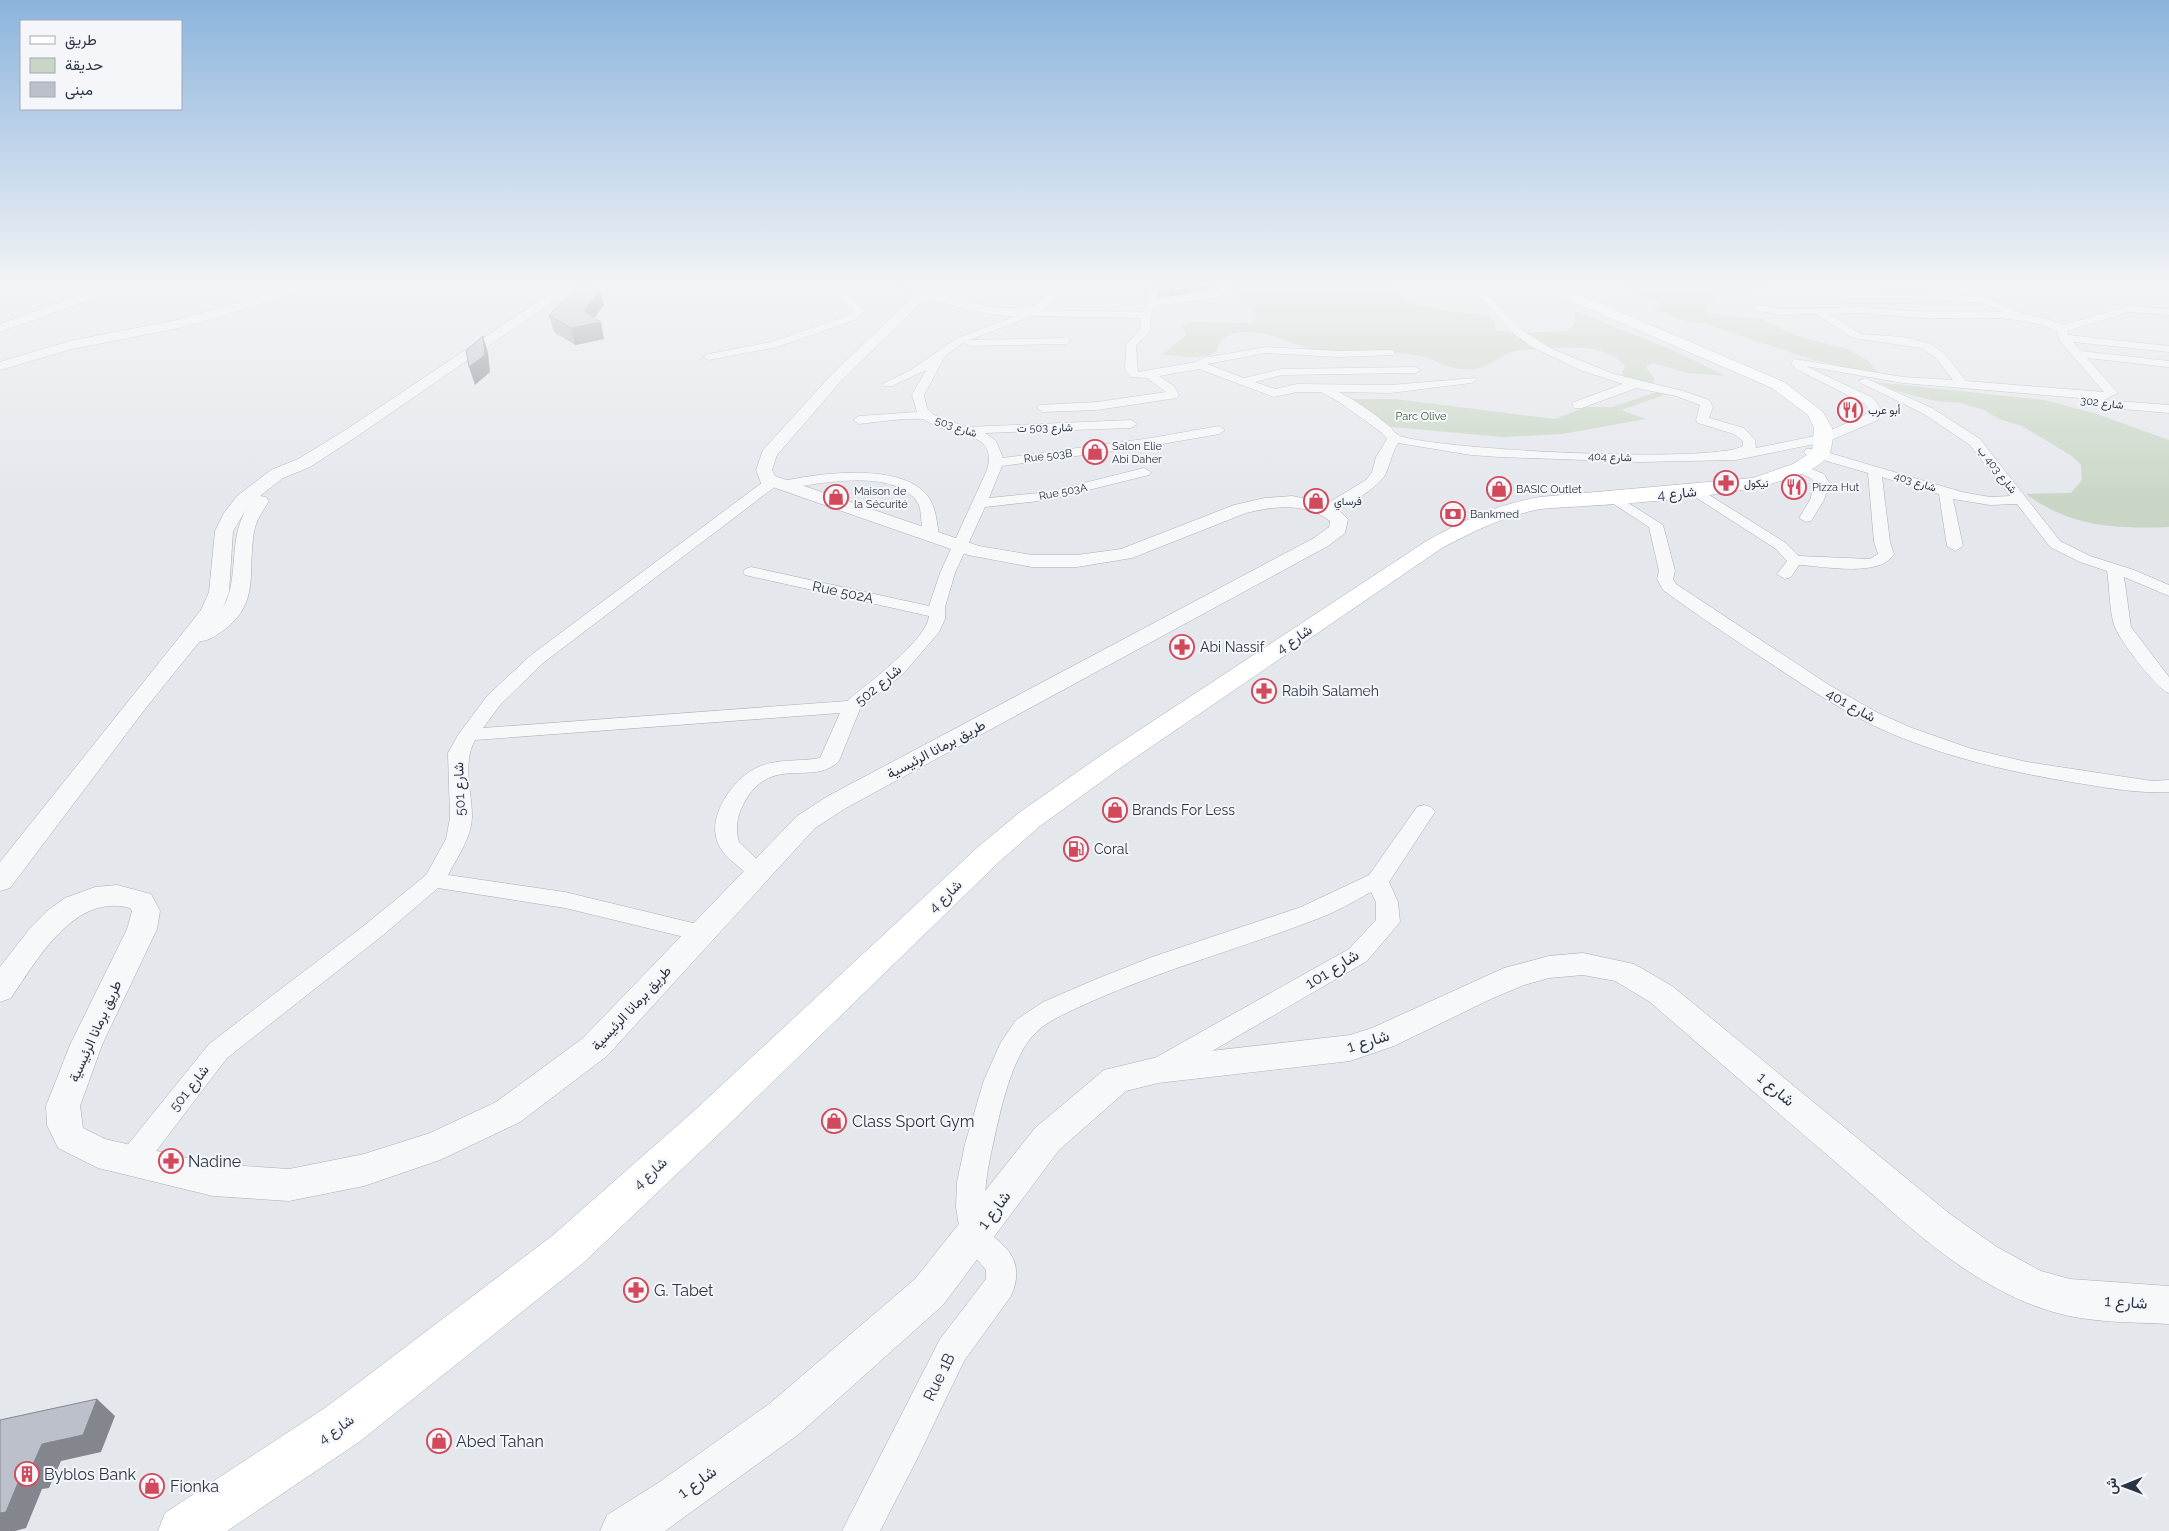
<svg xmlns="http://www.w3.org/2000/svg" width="2169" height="1531" font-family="Raleway,Vazirmatn,sans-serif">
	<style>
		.green { fill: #c9d6c5 }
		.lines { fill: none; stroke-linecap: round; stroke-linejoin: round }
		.minor-casing { stroke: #a9aeb7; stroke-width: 1 }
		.tertiary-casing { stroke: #a9aeb7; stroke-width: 1 }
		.secondary-casing { stroke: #a9aeb7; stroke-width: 1 }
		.minor { fill: #f7f8fa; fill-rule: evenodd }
		.tertiary { fill: #f7f8fa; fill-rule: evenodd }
		.secondary { fill: #fff; fill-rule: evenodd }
		.wall { fill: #a1a5ae }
		.shaded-wall { fill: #83868d }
		.building { fill: #bbc0ca; stroke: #83868d }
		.labels { text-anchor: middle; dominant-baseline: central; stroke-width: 4; stroke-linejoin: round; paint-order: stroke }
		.far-street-label { font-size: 11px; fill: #2b3445; stroke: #f4f6f9 }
		.far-poi-label { font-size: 11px; fill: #2b3445; stroke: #f4f6f9; text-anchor: start }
		.far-park-label { font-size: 11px; fill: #3f6138; stroke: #f4f6f9 }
		.street-label { font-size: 14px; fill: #2b3445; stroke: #f4f6f9 }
		.poi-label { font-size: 14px; fill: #2b3445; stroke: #f4f6f9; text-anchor: start }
		.near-street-label { font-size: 16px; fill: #2b3445; stroke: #f4f6f9 }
		.near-poi-label { font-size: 16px; fill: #2b3445; stroke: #f4f6f9; text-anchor: start }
	</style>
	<rect width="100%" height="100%" fill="#e4e7ec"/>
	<g class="green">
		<path d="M1226 285H1396L1408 303 1452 312 1488 315 1494 320 1496 330 1513 333 1567 331 1575 322V311L1675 351 1726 376 1688 373 1652 363 1646 367 1654 379 1653 385 1623 378 1622 372 1625 366C1605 343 1570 347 1543 349 1531 350 1520 349 1509 353 1496 359 1487 369 1471 369 1445 371 1436 357 1413 355 1387 351 1360 357 1334 354 1303 351 1277 332 1246 332 1236 332 1225 334 1219 344 1217 347 1218 350 1214 353 1205 360 1173 356 1162 354L1186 335 1182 326 1194 322 1252 323 1256 317 1247 301Z"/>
		<path d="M1617 285H1766L1777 290 1717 294 1716 298 1705 308 1707 313 1760 319 1798 336 1850 350 1868 361 1879 374 1813 360 1703 323 1686 322 1651 308 1663 304Z"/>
		<path d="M1876 382 2044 400 2094 413 2169 440V527C2116 529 2070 527 2026 494L2071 493 2082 480 2081 465 2072 456 2022 426 1999 419 1984 410 1960 403 1936 401 1915 396 1894 390Z"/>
		<path d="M1657 392 1667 394 1621 410 1646 419 1562 434 1503 437 1381 426 1349 399H1395L1555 419 1586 407H1612Z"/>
	</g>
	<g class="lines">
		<defs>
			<g id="minor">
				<path d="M815 285 890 286 928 292 933 295 928 298 890 292H849V295L865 311 854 320 777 347 709 360 703 357 709 354 771 342 846 316 854 311 841 298 840 292Z"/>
				<path d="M992 285 1053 286 1058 289 1053 292 1015 291Z"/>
				<path d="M1145 285H1155L1157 300 1219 291 1224 294 1219 297 1156 306 1151 315 1150 331 1136 346 1138 372 1196 362 1203 358 1266 347 1339 351 1390 350 1394 351V355L1339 357 1266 353 1207 364 1244 378 1282 369 1415 367 1421 370 1415 373 1282 375 1255 382 1275 389 1297 384 1391 385 1475 378 1477 380 1471 383 1391 393 1339 392C1356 401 1374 413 1389 426 1393 429 1395 434 1400 436 1439 450 1714 464 1743 446V441L1734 434 1698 423 1696 420 1700 405 1676 396 1636 388 1582 408H1574L1572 405 1574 402 1623 384 1580 370 1532 347 1514 334 1484 300 1464 285H1475L1482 289 1521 329 1552 349 1614 374 1683 391 1709 400 1713 407 1709 418 1744 428 1755 440 1756 448 1820 435 1871 412 1865 404 1796 369 1791 363 1795 359 1903 377 1953 380 1936 358 1921 348 1853 338 1816 314 1781 315 1754 310 1753 308 1758 305 1781 309 1861 307 1928 312H2003L1984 303 1937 299 1847 298 1841 300 1836 297 1846 292 1934 293 1927 285H1937L1943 294 1989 298 2020 313 2047 319 2063 325 2129 306 2169 309V315L2129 312 2067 331 2068 335 2169 346V352L2073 342 2081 351 2169 361V367L2087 358 2118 393 2104 400 1903 383 1806 366 1873 398 1883 412 1878 420 1829 441 1736 460 1641 462 1500 457 1471 455 1398 443C1391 455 1391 462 1386 473 1380 487 1342 510 1328 513L1323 512 1321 509 1323 506 1366 480 1372 472 1376 457 1387 439 1381 432 1339 402 1321 392H1297L1274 397 1199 369 1159 376 1174 386 1179 395 1177 398 1097 410 1043 412 1037 408 1039 405 1097 402 1166 392 1147 378 1131 377 1125 369 1126 345 1140 330 1141 318 1032 316 977 337 969 340 1066 338 1071 341 1066 344 970 346 964 342 945 356 924 395 927 408 934 415 966 427 1131 420 1137 424 1131 428 985 433 996 441 1003 458 1151 438 1219 426 1225 430 1219 434 1151 446 1002 466 989 498 1048 492 1144 468 1151 472 1149 475 1048 500 985 507 955 573 945 607V619L939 632 904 673 860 709 839 761C812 788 770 752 743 805 737 817 735 829 739 842L769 871 766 876C754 880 748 875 739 867 730 860 721 852 717 841 708 815 733 779 756 768 776 758 799 762 820 758L840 713 475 740C462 764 472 791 472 817 471 839 458 856 448 875L565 892 701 925 709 927 713 933 709 939 701 941 565 908 438 888 382 936 227 1058 141 1171 131 1174 121 1171 117 1162 121 1153 209 1044 366 924 426 875 446 839 450 818 448 753 458 735 487 696 531 655 767 479 772 478 779 482C817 473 900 462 927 495 936 506 937 523 939 536L936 539H926C918 528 925 510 915 499 889 468 817 484 782 489L776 486 543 663 501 704 483 728 847 701C866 685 927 640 929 616L745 575 743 572 745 569 751 567 929 606 940 573 987 470C998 435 961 435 938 427 932 425 926 419 921 419 901 418 879 422 859 424L853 420 859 416 917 412 912 395 926 370 892 386H884L882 384 911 370 957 338 1011 318 1038 305 1042 306V310L1143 312 1147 304ZM1861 313C1884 315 1908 318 1931 318 1975 319 2015 313 2057 331L2059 340 2104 392 1966 381 1944 353 1928 343 1903 337 1861 334 1829 314Z"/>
				<path d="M1427 285H1437L1439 289 1431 291Z"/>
				<path d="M2004 285H2022C2018 289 2008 289 2004 285Z"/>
				<path d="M1865 378 1932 408 1980 439 2060 541 2090 556 2134 570 2169 585V596L2124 577 2131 627 2169 677V693C2157 690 2118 638 2114 625 2109 607 2110 589 2107 571L2080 562 2050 547 2017 504 1990 505 1953 499 1963 546 1955 551 1947 546 1939 494 1882 477 1890 542 1894 554C1880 578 1824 566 1799 565L1791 577 1785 579 1777 574 1787 561 1776 549 1686 491 1693 487 1698 488 1786 543 1799 556 1870 559 1878 554 1874 542 1868 473 1806 455 1804 452 1806 449H1816L1962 492 1990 497 2010 496 1970 445 1924 414 1861 383 1859 381Z"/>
				<path d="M2092 399 2169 405V413L2088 406 2086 403 2088 400Z"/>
				<path d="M1800 464 1824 474 1829 483 1824 500 1811 521 1806 522 1799 518 1810 500 1815 483C1811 475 1799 475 1793 468L1795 465Z"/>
				<path d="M1614 494 1663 525 1675 571 1673 579 1676 584 1829 685 1878 713 1912 728 1972 749 2027 762 2152 781 2169 780V792C2137 794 2103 787 2071 782 2006 771 1941 756 1881 729 1842 711 1806 687 1770 663 1734 639 1698 616 1663 590L1657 579 1659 571 1649 527 1609 501 1607 498 1609 495Z"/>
				<path d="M1424 805 1431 807 1435 812 1389 882 1398 902 1400 922 1367 961 1171 1075 1162 1078 1153 1075 1149 1067 1153 1059 1349 949 1376 920V902L1371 892C1353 902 1336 912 1317 919 1242 948 1164 969 1090 1002 1069 1012 1044 1021 1030 1039 1009 1066 999 1117 992 1149 987 1171 980 1211 990 1232 993 1237 999 1241 1003 1245 1019 1260 1019 1278 1011 1296L964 1361 917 1459 880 1531H842L940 1339 986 1279V1270L968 1249 960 1232 956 1207 957 1182 965 1144 984 1080 1001 1042 1016 1020 1043 1002 1094 980 1152 957 1301 907 1369 875 1417 807Z"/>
			</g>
			<g id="tertiary">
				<path d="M108 285H125L123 288 0 332V324Z"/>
				<path d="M300 285H318L316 288 184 327 72 349 0 370V362L70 341 177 320Z"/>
				<path d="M563 285H577L356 437 310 467 283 478 260 496 266 497 269 501C263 511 256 520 254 532 247 571 261 602 224 630 216 635 210 641 200 641L145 709 10 888 0 891V862L201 610 209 592 215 531 224 513 237 496 271 470 298 459 344 431ZM249 505C226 539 241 575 223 608L229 592 233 531Z"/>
				<path d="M1050 285H1062C1057 294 1053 304 1043 310 1018 327 957 306 929 299L921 303 842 380 777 455 772 470 775 476 979 546 1032 555H1077L1121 549 1234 505 1265 498 1292 496 1323 502 1335 507 1348 519 1345 533 1328 546 846 808 815 828 607 1056 520 1122 440 1160 364 1186 289 1201 213 1196 98 1168 58 1148 47 1125 46 1106 70 1045 127 929 132 911 130 908C74 893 38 959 11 998L0 1002V967L31 927 47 911 65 898 95 887 117 885 151 894 160 911 157 929 102 1045 80 1106 83 1128 105 1139 213 1164 289 1169 364 1154 430 1133 496 1102 583 1038 797 816 828 796 1314 538 1329 527 1330 521C1305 502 1275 506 1246 513L1132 558 1077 567H1032L968 555 761 483 756 470 763 450 832 374 913 297 928 291 990 307 1019 308 1034 305 1044 296Z"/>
				<path d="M1583 953 1634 964 1672 986 1950 1214 1997 1247 2041 1271 2070 1279 2169 1286V1324C2130 1322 2090 1323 2053 1312 1968 1287 1904 1221 1839 1165 1776 1111 1713 1057 1650 1002L1615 981 1583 975 1549 978 1524 985 1493 998 1394 1046 1350 1061 1158 1083 1126 1091 1059 1150 943 1305 799 1434 665 1531H600L607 1515 658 1483 769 1404 915 1279 1035 1128 1104 1070 1158 1057 1350 1035 1372 1028 1504 968 1549 956Z"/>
			</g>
			<path id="secondary" d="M1540 285H1557L1784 382 1823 412 1832 428 1833 438 1830 454C1799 500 1598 504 1540 509 1504 516 1474 531 1442 548L1123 766 1040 826 1000 861 722 1131 582 1264 359 1442 227 1531H158L165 1513 325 1408 552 1236 696 1109 978 847 1020 812 1103 754 1428 540C1467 519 1496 505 1540 497L1753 478 1793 464 1812 452 1814 428 1808 415 1772 388 1541 288Z"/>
		</defs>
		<use href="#minor" class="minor-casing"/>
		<use href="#tertiary" class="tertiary-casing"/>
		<use href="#secondary" class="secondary-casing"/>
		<use href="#minor" class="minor"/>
		<use href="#tertiary" class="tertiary"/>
		<use href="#secondary" class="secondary"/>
	</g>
	<g class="wall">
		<path d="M1157 285H1210L1209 290 1170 296 1158 297Z"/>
		<path d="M600 289 604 305 594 318 604 339 575 345 554 332 549 315Z"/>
	</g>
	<g class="shaded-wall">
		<path d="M1210 285 1209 290 1170 296V291Z"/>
		<path d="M600 289 604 305 590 324 601 322 604 339 575 345 571 328Z"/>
		<path d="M483 336 488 353 490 372 475 385 469 367Z"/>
		<path d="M97 1399 115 1416 101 1452 61 1461 49 1488 42 1489 26 1528 15 1531H0V1513L22 1473 42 1444Z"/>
	</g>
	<g class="building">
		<path d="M1158 285H1210L1170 291 1159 292Z"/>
		<path d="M586 287 600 289 584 311 601 322 571 328 549 315 577 288Z"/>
		<path d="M483 336 485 355 469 367 466 351Z"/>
		<path d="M97 1399 83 1435 42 1444 30 1471 22 1473 6 1512 0 1513V1420Z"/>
	</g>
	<linearGradient id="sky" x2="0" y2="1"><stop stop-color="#8bb4dd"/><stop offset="0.57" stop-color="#f3f4f6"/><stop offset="1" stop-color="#f3f4f6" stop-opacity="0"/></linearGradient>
	<rect width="2169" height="499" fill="url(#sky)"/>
	<defs>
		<symbol id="restaurant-ring" viewBox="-11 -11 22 22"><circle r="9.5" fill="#f4f6f9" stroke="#d1495b" stroke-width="1.5"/><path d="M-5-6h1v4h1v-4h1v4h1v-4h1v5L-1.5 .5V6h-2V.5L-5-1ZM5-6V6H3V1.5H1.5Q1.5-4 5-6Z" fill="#d1495b"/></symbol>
		<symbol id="shop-ring" viewBox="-11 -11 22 22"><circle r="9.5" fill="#f4f6f9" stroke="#d1495b" stroke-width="1.5"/><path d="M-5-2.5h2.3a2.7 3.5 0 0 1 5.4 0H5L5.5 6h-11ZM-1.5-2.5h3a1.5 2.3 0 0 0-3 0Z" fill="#d1495b"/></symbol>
		<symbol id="pharmacy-ring" viewBox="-11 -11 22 22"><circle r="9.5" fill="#f4f6f9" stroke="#d1495b" stroke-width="1.5"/><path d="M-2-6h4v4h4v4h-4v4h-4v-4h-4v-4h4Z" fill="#d1495b"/></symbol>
		<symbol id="bank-ring" viewBox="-11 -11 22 22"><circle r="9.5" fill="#f4f6f9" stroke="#d1495b" stroke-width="1.5"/><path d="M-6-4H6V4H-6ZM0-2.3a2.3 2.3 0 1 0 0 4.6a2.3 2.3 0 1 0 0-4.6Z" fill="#d1495b"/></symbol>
		<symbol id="fuel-ring" viewBox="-11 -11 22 22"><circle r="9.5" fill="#f4f6f9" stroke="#d1495b" stroke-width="1.5"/><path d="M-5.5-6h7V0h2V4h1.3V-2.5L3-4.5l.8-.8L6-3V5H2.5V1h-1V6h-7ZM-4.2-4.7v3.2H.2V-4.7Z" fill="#d1495b"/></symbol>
		<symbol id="building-ring" viewBox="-11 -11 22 22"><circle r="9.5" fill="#f4f6f9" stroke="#d1495b" stroke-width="1.5"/><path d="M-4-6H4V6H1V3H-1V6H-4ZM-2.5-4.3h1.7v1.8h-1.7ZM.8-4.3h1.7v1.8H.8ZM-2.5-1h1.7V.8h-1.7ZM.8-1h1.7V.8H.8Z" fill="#d1495b"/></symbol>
	</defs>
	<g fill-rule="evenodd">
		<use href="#restaurant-ring" x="1836" y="396" width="28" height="28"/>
		<use href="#shop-ring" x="1081" y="438" width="28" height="28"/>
		<use href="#pharmacy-ring" x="1712" y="469" width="28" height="28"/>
		<use href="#restaurant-ring" x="1780" y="473" width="28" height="28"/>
		<use href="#shop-ring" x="1485" y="475" width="28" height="28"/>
		<use href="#shop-ring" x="822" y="483" width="28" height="28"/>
		<use href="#shop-ring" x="1302" y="487" width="28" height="28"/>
		<use href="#bank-ring" x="1439" y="500" width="28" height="28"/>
		<use href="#pharmacy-ring" x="1168" y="633" width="28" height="28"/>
		<use href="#pharmacy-ring" x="1250" y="677" width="28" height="28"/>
		<use href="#shop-ring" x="1101" y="796" width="28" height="28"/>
		<use href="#fuel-ring" x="1062" y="835" width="28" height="28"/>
		<use href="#shop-ring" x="820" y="1107" width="28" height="28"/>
		<use href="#pharmacy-ring" x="157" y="1147" width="28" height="28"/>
		<use href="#pharmacy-ring" x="622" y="1276" width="28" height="28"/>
		<use href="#shop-ring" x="425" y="1427" width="28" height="28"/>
		<use href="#building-ring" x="13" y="1460" width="28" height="28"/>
		<use href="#shop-ring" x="138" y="1472" width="28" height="28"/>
	</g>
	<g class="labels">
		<g class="far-street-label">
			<text transform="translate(2102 403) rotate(7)">شارع 302</text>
			<text transform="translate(956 427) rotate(19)">شارع 503</text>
			<text transform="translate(1045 428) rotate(-1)">شارع 503 ت</text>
			<text transform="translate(1048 456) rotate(-7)">Rue 503B</text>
			<text transform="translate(1610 457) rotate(2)">شارع 404</text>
			<text transform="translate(1997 470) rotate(52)">شارع 403 ب</text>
			<text transform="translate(1915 482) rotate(17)">شارع 403</text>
			<text transform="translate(1063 492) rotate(-11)">Rue 503A</text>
		</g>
		<g class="far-poi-label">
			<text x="1868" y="410">أبو عرب</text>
			<text x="1112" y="446">Salon Elie<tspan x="1112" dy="13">Abi Daher</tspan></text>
			<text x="1744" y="483">نيكول</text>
			<text x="1812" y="487">Pizza Hut</text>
			<text x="1516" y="489">BASIC Outlet</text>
			<text x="854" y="491">Maison de<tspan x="854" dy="13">la Sécurité</tspan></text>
			<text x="1334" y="501">فرساي</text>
			<text x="1470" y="514">Bankmed</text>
		</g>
		<g class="far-park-label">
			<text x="1421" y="416">Parc Olive</text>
		</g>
		<g class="street-label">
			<text transform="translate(1677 493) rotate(-5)">شارع 4</text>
			<text transform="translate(843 592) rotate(12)">Rue 502A</text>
			<text transform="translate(1294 639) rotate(-34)">شارع 4</text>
			<text transform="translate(878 685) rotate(-40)">شارع 502</text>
			<text transform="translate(1851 705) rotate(29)">شارع 401</text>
			<text transform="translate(936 749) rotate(-28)">طريق برمانا الرئيسية</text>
			<text transform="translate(459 789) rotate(-92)">شارع 501</text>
			<text transform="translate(945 896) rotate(-44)">شارع 4</text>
			<text transform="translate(631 1008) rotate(-47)">طريق برمانا الرئيسية</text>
			<text transform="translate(95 1031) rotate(-66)">طريق برمانا الرئيسية</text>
			<text transform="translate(189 1088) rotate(-52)">شارع 501</text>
			<text transform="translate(650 1173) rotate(-42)">شارع 4</text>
			<text transform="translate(336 1429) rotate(-35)">شارع 4</text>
		</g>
		<g class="poi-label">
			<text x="1200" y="647">Abi Nassif</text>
			<text x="1282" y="691">Rabih Salameh</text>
			<text x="1132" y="810">Brands For Less</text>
			<text x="1094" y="849">Coral</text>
		</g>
		<g class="near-street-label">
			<text transform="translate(1332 969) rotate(-32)">شارع 101</text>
			<text transform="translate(1368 1041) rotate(-17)">شارع 1</text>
			<text transform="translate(1776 1089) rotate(40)">شارع 1</text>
			<text transform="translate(994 1210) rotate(-53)">شارع 1</text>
			<text transform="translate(2126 1302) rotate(4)">شارع 1</text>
			<text transform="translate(939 1377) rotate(-64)">Rue 1B</text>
			<text transform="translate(697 1482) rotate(-36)">شارع 1</text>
		</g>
		<g class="near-poi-label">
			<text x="852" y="1121">Class Sport Gym</text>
			<text x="188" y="1161">Nadine</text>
			<text x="654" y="1290">G. Tabet</text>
			<text x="456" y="1441">Abed Tahan</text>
			<text x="44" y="1474">Byblos Bank</text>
			<text x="170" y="1486">Fionka</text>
		</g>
	</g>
	<rect x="20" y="20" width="162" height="90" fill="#f4f6f9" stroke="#a4a8b1"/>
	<rect x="30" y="36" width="25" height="8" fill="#ffffff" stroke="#a4a8b1"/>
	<text x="65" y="45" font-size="15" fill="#2b3445">طريق</text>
	<rect x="30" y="58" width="25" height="15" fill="#c9d6c5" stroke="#a4a8b1"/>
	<text x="65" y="70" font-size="15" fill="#2b3445">حديقة</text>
	<rect x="30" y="82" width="25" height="15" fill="#bbc0ca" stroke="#a4a8b1"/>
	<text x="65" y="95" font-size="15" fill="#2b3445">مبنى</text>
	<g transform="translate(2124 1486) rotate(269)" stroke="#f4f6f9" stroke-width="4" paint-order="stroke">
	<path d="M0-4L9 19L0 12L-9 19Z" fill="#2b3445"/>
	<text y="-8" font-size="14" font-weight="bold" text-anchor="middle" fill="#2b3445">ش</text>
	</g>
</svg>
